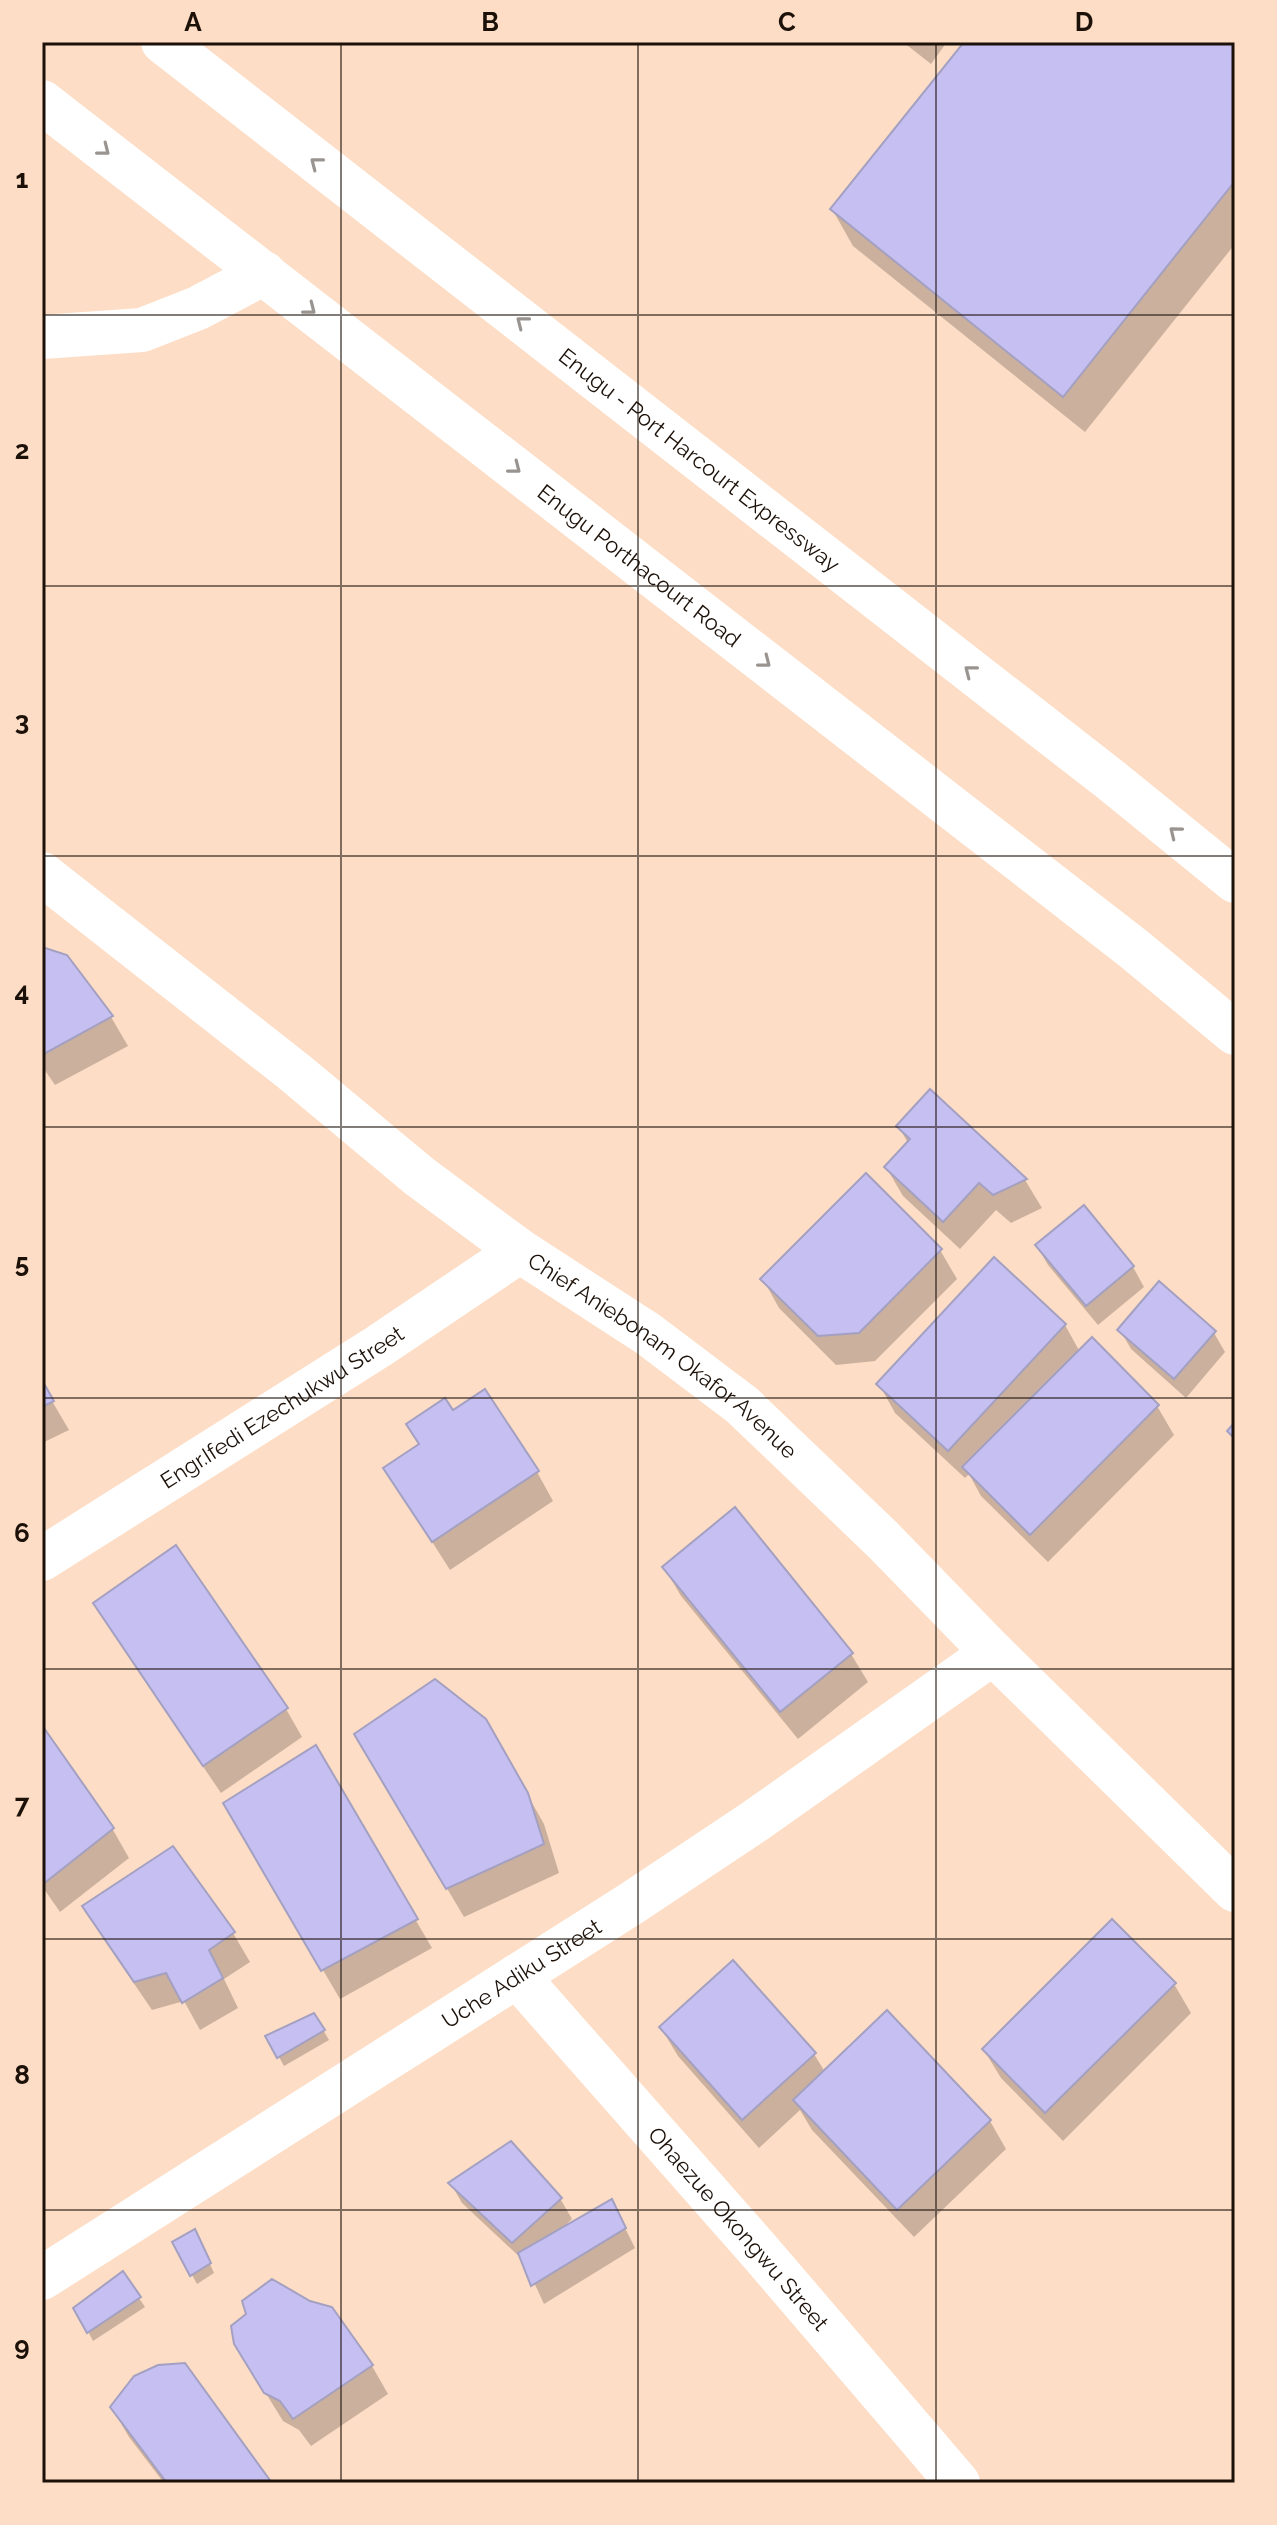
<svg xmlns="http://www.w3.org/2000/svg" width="1277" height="2525" font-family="Raleway,sans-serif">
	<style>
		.shadow { fill: #0003 }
		.building { fill: #c6bff2; stroke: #a4a0c1; stroke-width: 2 }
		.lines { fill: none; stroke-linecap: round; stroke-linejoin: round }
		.minor { stroke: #fff; stroke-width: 44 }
		.highway { stroke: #fff; stroke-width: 44 }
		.oneway { stroke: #999490 }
		.grid { fill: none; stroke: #1c1109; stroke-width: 2; stroke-opacity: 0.55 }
		.labels { text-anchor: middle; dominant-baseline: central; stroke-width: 8; stroke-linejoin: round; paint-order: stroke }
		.street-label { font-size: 22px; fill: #1c1109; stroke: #fdddc5 }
		.neatline { fill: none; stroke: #1c1109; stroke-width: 3 }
		.grid-label { font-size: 26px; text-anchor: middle; font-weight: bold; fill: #1c1109 }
	</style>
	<rect width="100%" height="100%" fill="#fdddc5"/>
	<g class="shadow">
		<path d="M903 42H947L931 64Z"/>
		<path d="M966 42H1235V244L1085 432 853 246 832 209Z"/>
		<path d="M42 948 66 957 111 1017 128 1046 55 1085 42 1066Z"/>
		<path d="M930 1092 1025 1180 1042 1208 1011 1223 996 1210 960 1249 903 1196 886 1167 908 1143 899 1127Z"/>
		<path d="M1083 1208 1133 1267 1144 1287 1098 1325 1048 1265 1037 1246Z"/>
		<path d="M940 1250 957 1279 875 1361 836 1365 779 1308 763 1279Z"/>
		<path d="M1065 1325 1080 1352 1157 1406 1174 1435 1048 1562 981 1496 969 1474 965 1478 895 1413 879 1384Z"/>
		<path d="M1120 1330 1214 1333 1225 1352 1186 1398 1131 1349Z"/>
		<path d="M42 1384 69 1430 42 1443Z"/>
		<path d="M453 1413 537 1472 553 1501 450 1570 386 1469 421 1446Z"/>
		<path d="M664 1567 851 1654 868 1682 798 1739 681 1596Z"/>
		<path d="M96 1604 286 1709 302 1737 221 1793 112 1632Z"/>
		<path d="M485 1720 544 1824 559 1873 464 1917 356 1735Z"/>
		<path d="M43 1731 113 1830 129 1858 60 1912 42 1886Z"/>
		<path d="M315 1748 432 1948 340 1999 225 1804Z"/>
		<path d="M172 1848 233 1933 250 1962 224 1979 238 2008 200 2030 184 2001 152 2010 101 1935 84 1907Z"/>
		<path d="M1174 1984 1191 2013 1063 2141 1001 2078 984 2050Z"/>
		<path d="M314 2015 329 2040 284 2066 268 2037Z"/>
		<path d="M661 2028 814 2054 825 2072 990 2121 1006 2149 914 2237 812 2130 800 2110 759 2148 678 2056Z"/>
		<path d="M511 2143 561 2200 572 2219 561 2229 612 2202 635 2248 544 2304 524 2261 462 2203 451 2184Z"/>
		<path d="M199 2240 214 2273 197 2284 175 2243Z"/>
		<path d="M139 2298 145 2307 93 2341 76 2308Z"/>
		<path d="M309 2303 331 2308 372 2366 388 2394 311 2446 299 2430 283 2421 254 2374Z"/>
		<path d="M112 2408 270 2483H164L129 2437Z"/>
	</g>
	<g class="building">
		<path d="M964 42H1235V181L1063 397 830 209Z"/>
		<path d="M42 947 67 955 113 1016 42 1055Z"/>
		<path d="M930 1089 1027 1179 993 1195 979 1183 943 1222 884 1167 910 1139 896 1126Z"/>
		<path d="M866 1173 942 1249 859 1333 818 1336 760 1279Z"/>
		<path d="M1084 1205 1134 1266 1086 1306 1035 1245Z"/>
		<path d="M994 1257 1066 1324 948 1451 876 1384Z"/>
		<path d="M1159 1281 1216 1331 1174 1379 1117 1330Z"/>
		<path d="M1092 1337 1159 1405 1030 1535 962 1467Z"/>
		<path d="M42 1380 54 1401 42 1407Z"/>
		<path d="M485 1389 539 1471 432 1542 383 1468 419 1444 406 1424 445 1398 453 1410Z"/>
		<path d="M1235 1422V1439L1227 1431Z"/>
		<path d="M735 1507 853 1653 780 1712 662 1567Z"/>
		<path d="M176 1545 288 1708 203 1766 93 1603Z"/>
		<path d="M435 1679 486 1719 528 1793 544 1844 446 1889 354 1734Z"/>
		<path d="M44 1728 114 1828 42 1885V1730Z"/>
		<path d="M316 1745 418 1919 321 1971 223 1803Z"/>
		<path d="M173 1846 235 1932 209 1950 223 1978 182 2003 166 1973 134 1982 82 1906Z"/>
		<path d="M1112 1919 1176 1983 1045 2113 982 2049Z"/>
		<path d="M733 1960 816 2053 742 2120 659 2027Z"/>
		<path d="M887 2010 991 2120 897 2210 793 2100Z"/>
		<path d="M314 2013 325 2030 277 2058 265 2036Z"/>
		<path d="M511 2141 562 2198 512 2243 448 2183Z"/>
		<path d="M612 2199 626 2228 531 2286 518 2253Z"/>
		<path d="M195 2229 211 2263 190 2276 172 2242Z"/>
		<path d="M123 2271 141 2297 87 2333 73 2308Z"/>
		<path d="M272 2279 310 2301 332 2307 373 2365 293 2419 280 2401 264 2393 234 2344 231 2326 246 2314 242 2301Z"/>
		<path d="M185 2363 272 2483H167L110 2407 134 2376 158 2365Z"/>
	</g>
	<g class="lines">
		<g class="minor">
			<path d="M42 337 142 330 198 308 264 273"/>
			<path id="s1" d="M42 874 293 1071 419 1176 520 1251 648 1334 742 1405 882 1539 993 1653 1235 1890"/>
			<path id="s2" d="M42 1559 379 1346 520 1251"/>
			<path id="s3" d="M517 1976 761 2253 958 2483"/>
			<path id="s4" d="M42 2278 632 1903 755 1821 993 1653"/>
		</g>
		<g class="highway">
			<path id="s5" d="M163 42 1112 781 1235 881"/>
			<path id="s6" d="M42 102 1134 949 1235 1033"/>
		</g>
	</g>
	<defs><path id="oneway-chevron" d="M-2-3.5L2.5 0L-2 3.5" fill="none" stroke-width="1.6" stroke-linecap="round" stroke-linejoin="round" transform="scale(2)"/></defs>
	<g class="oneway">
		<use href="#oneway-chevron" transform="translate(104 150) rotate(38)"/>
		<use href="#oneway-chevron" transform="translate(316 163) rotate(-142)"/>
		<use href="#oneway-chevron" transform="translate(310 309) rotate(38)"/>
		<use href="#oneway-chevron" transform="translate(522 322) rotate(-142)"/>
		<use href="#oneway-chevron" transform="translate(515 468) rotate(38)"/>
		<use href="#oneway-chevron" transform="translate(765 662) rotate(38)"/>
		<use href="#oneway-chevron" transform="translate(970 671) rotate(-142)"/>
		<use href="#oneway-chevron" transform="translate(1175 832) rotate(-141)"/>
	</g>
	<path class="grid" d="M341 42V2483M638 42V2483M936 42V2483M42 315H1235M42 586H1235M42 856H1235M42 1127H1235M42 1398H1235M42 1669H1235M42 1939H1235M42 2210H1235"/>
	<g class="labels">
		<g class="street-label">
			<text stroke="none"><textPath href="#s5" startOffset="680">Enugu - Port Harcourt Expressway</textPath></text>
			<text stroke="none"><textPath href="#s6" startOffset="756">Enugu Porthacourt Road</textPath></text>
			<text stroke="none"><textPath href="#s1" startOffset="786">Chief Aniebonam Okafor Avenue</textPath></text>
			<text stroke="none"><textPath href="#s2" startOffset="284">Engr.Ifedi Ezechukwu Street</textPath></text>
			<text stroke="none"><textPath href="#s4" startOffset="568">Uche Adiku Street</textPath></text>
			<text stroke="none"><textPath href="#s3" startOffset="336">Ohaezue Okongwu Street</textPath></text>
		</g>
	</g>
	<rect width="1277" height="2525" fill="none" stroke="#fdddc5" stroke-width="88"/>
	<rect x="44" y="44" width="1189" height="2437" class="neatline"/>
	<g class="grid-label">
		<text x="193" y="31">A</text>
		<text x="490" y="31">B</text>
		<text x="787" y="31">C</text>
		<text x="1084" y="31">D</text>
		<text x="22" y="188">1</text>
		<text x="22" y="459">2</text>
		<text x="22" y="730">3</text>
		<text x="22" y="1001">4</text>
		<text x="22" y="1272">5</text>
		<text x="22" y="1542">6</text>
		<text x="22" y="1813">7</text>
		<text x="22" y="2084">8</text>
		<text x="22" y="2355">9</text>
	</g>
</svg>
